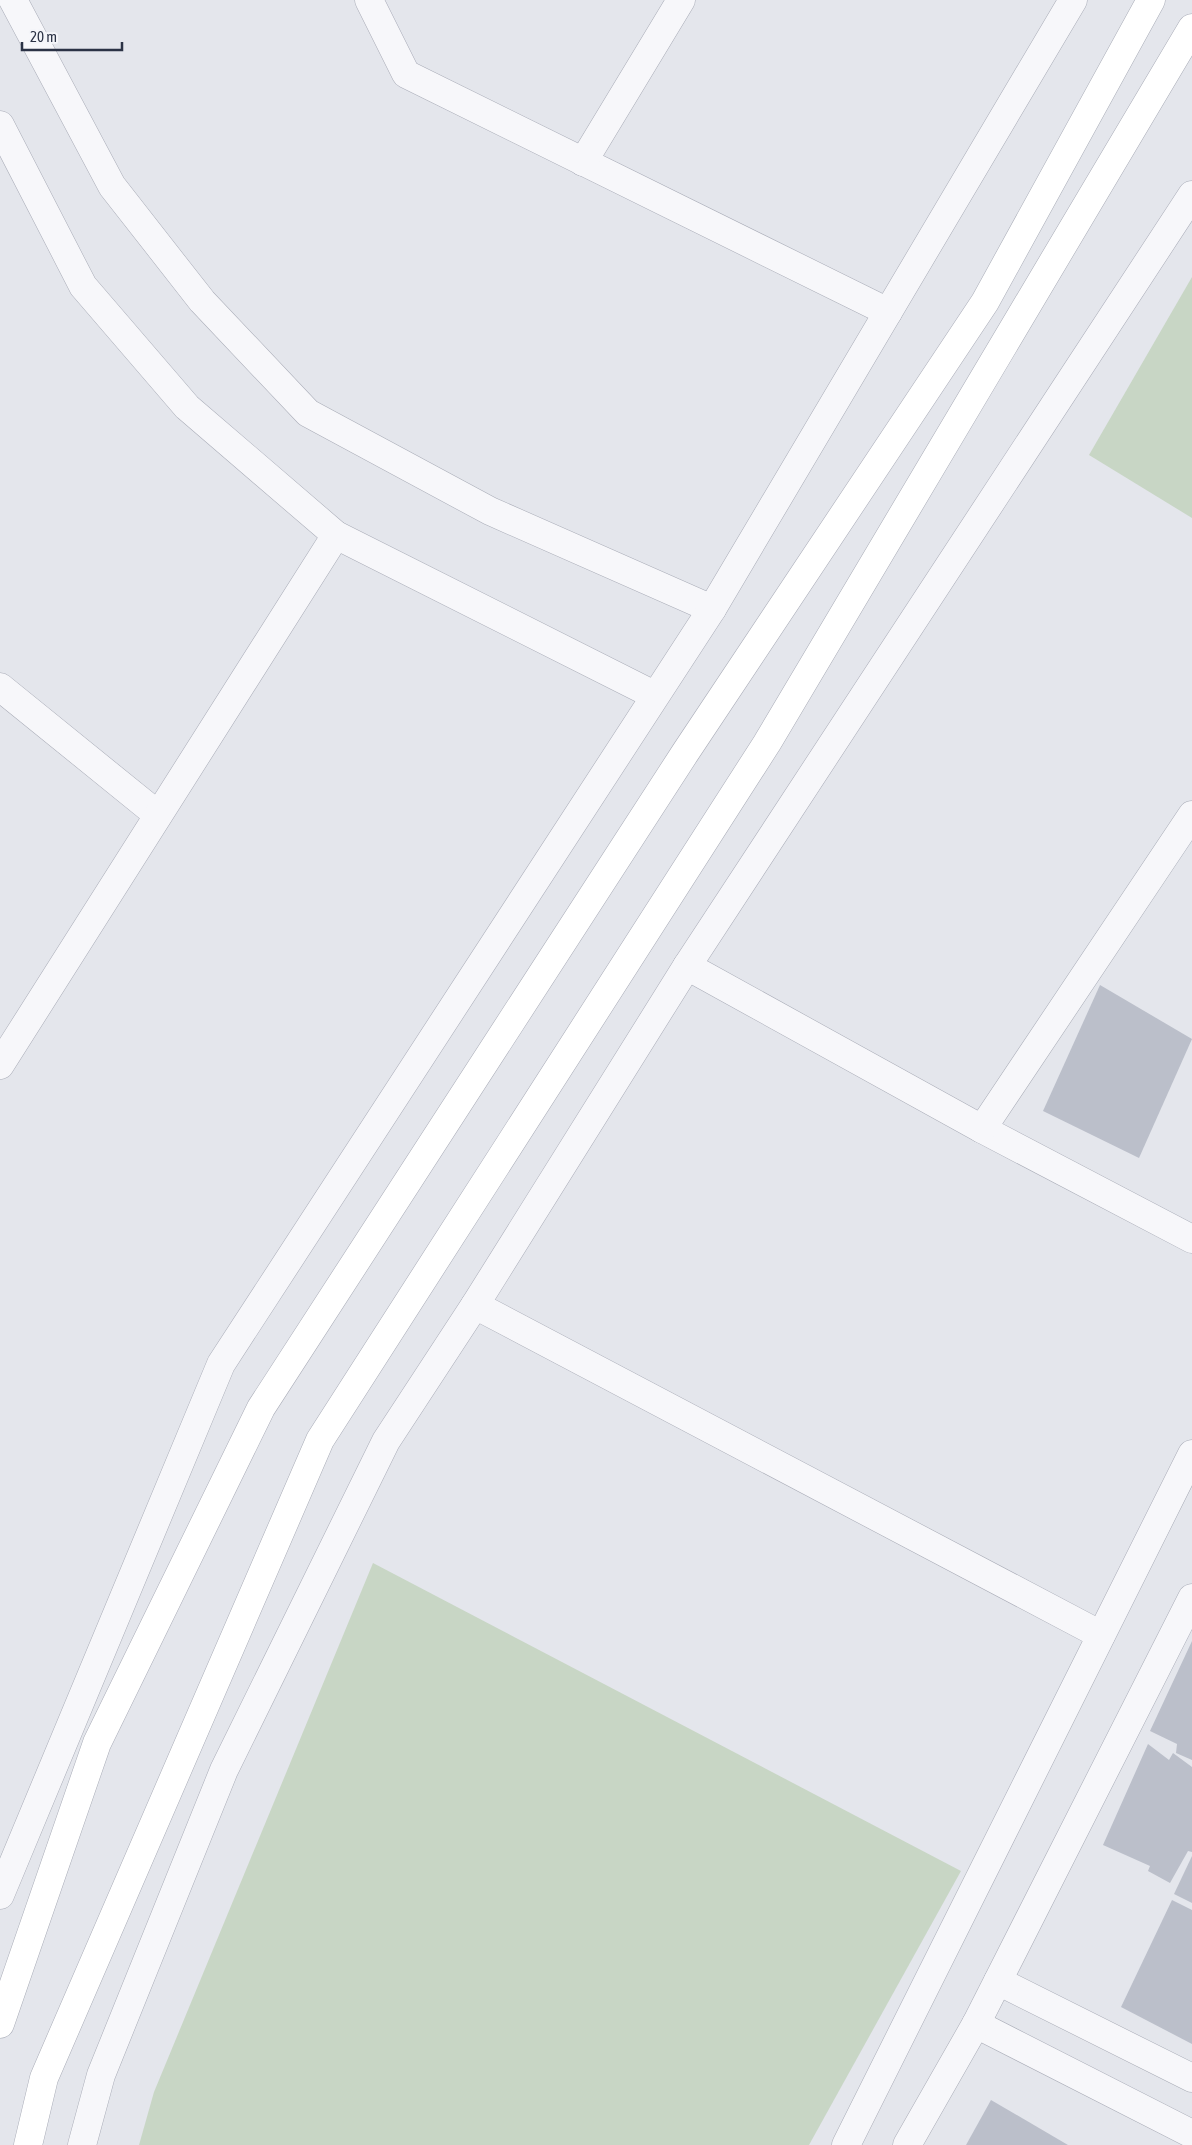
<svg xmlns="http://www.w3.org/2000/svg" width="1192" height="2145" font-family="'Asap Condensed',sans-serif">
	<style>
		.green { fill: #c8d6c5 }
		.building { fill: #bbbfca }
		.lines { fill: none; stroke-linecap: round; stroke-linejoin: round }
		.minor-casing { stroke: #a9acb7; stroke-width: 29 }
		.tertiary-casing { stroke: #a9acb7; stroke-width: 29 }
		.secondary-casing { stroke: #a9acb7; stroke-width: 29 }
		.minor { stroke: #f7f7fa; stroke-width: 28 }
		.tertiary { stroke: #f7f7fa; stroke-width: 28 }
		.secondary { stroke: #fff; stroke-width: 28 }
	</style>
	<rect width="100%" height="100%" fill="#e4e6ec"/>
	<g class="green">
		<path d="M1192 277V518L1089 455Z"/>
		<path d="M373 1563 961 1871 809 2145H139L154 2092Z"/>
	</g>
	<g class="building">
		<path d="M1100 985 1192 1039 1139 1158 1043 1111Z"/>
		<path d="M1192 1641V1760L1176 1753 1177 1744 1150 1731Z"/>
		<path d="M1148 1744 1169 1760 1173 1753 1192 1767V1852L1188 1851 1170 1883 1148 1871 1150 1866 1103 1845Z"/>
		<path d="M1192 1856V1903L1174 1894Z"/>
		<path d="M1172 1900 1192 1910V2044L1121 2007Z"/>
		<path d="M991 2100 1068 2145H966Z"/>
	</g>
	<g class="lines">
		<defs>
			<g id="minor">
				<path d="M369 0 406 74 888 312"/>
				<path d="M583 162 681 0"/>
				<path d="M0 687 158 815"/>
				<path d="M687 966 982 1129 1192 1239"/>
				<path d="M0 1065 336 535"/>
				<path d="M982 1129 1192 815"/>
				<path d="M475 1305 1101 1635"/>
			</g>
			<g id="tertiary">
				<path d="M13 0 112 186 202 301 308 413 490 511 712 609"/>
				<path d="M0 125 83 286 187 407 336 535 654 695"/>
				<path d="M0 1895 221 1364 712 609 1073 0"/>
				<path d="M998 1981 1192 2078"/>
				<path d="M976 2024 1192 2134"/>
				<path d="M82 2145 101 2075 224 1770 386 1441 475 1305 687 966 1192 195"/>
				<path d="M846 2145 1192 1454"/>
				<path d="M907 2145 976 2024 1192 1598"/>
			</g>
			<g id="secondary">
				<path d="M0 2024 97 1743 261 1408 685 753 985 302 1151 0"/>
				<path d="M28 2145 44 2078 320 1440 767 743 1192 28"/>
			</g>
		</defs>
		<use href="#minor" class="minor-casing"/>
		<use href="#tertiary" class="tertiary-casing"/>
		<use href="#secondary" class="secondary-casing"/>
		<use href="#minor" class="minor"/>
		<use href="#tertiary" class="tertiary"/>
		<use href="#secondary" class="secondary"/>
	</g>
	<path d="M22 42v8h100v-8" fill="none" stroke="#2b3245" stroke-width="2.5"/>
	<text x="30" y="42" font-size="15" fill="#2b3245" stroke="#f4f5f9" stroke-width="4" paint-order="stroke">20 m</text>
</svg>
